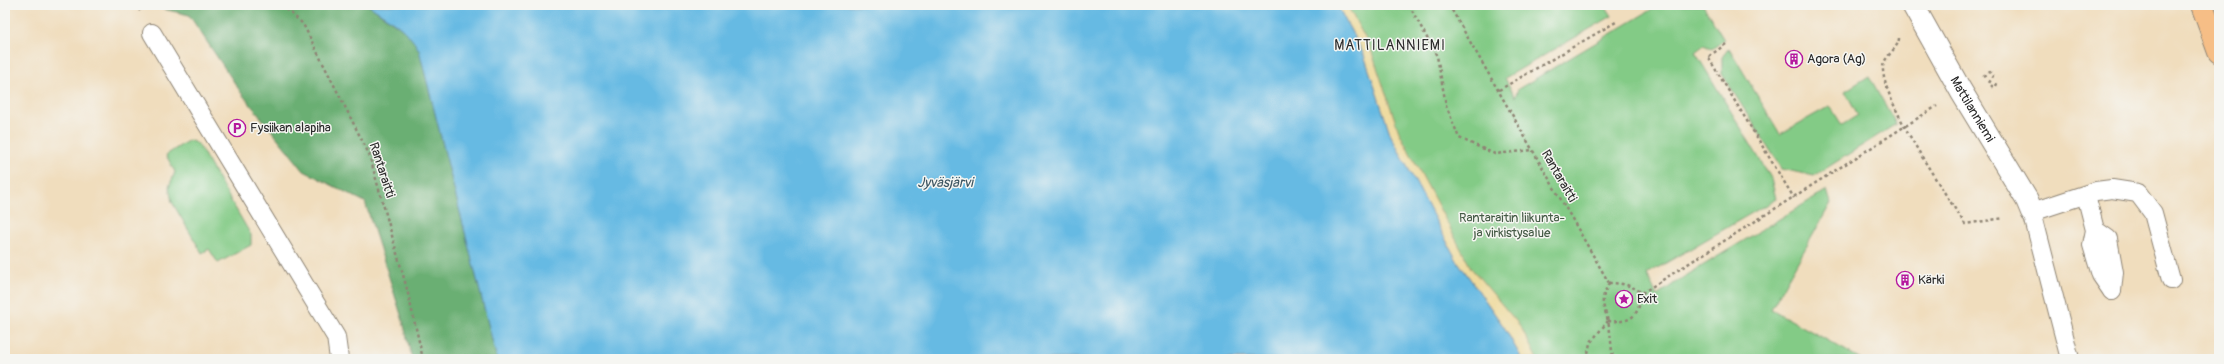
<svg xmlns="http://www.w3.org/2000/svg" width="2224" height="364" font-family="Pangolin,sans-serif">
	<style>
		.green { fill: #83cb86; stroke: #577b58 }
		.forest { fill: #6aaf73; stroke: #4a6d4f }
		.sand { fill: #eeda9e; stroke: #8c8264 }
		.water { fill: #66bae3; stroke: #487287 }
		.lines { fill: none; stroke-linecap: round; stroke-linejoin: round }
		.lane-casing { stroke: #8e8474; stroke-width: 20 }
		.street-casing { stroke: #8e8474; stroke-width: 24 }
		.highway-casing { stroke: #8e8474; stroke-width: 24 }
		.path { stroke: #8e8474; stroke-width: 2.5; stroke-dasharray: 3 3; stroke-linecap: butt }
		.lane { stroke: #fff; stroke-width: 18 }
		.street { stroke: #fff; stroke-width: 22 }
		.highway { stroke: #f6be86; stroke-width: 22 }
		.labels { text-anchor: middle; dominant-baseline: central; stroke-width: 3; stroke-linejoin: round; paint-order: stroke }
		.poi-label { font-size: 13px; fill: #2b2b2b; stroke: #f6f6f2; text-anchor: start }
		.street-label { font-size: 13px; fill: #2b2b2b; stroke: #f6f6f2 }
		.park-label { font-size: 13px; fill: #455b46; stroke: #f6f6f2 }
		.neighbourhood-label { font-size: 14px; letter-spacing: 1px; fill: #2b2b2b; stroke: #f6f6f2 }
		.water-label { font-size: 14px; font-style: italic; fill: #3d5662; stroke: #f6f6f2 }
	</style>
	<rect width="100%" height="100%" fill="#f6f6f2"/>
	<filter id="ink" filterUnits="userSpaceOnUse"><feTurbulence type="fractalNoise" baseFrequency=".025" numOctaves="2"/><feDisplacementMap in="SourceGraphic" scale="8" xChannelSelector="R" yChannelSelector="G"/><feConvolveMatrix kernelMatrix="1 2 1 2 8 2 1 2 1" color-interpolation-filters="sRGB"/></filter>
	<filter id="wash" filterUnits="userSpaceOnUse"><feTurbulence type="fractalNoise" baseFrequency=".012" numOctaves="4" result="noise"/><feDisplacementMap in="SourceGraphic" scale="16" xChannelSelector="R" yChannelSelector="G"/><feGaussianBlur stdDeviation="0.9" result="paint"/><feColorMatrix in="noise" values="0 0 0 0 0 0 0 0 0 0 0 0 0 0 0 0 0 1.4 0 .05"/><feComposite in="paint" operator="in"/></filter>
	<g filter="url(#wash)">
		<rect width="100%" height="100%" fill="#f0ddbd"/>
		<g class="green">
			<path d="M1337 5H1605L1612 16 1505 78 1515 97 1518 89 1659 5H1703L1724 40 1712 49 1704 45 1695 52 1771 178 1776 199 1647 274 1657 296 1679 280 1827 190 1831 203 1771 309 1861 359H1522L1504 327 1456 259Z"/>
			<path d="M1729 48 1780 134 1830 106 1842 125 1858 115 1845 91 1869 76 1896 124 1814 176 1782 169 1722 74V57Z"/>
			<path d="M189 140 198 144 251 235V245L218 263 209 249 202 253 172 202 169 187 175 172 166 155Z"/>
		</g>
		<path class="forest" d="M154 5H368L402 29 413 39 419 50 497 359H412L403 321 365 202 304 171 242 94 189 15 155 7Z"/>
		<path class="sand" d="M1337 5H1347L1370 47 1399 132 1471 268 1521 327 1537 359H1522L1504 327 1456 259 1391 136 1364 55Z"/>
		<path class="water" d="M368 5H1337L1364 55 1391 136 1456 259 1504 327 1522 359H497L419 50C408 29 387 18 368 5Z"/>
	</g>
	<g filter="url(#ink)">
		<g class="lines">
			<defs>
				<g id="lane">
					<path d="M152 33 336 337 339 359"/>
					<path d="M2086 195 2095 230 2092 245 2101 275 2112 291"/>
					<path d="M2095 230 2108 239 2114 272 2112 291"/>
					<path d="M2070 359 2032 212 2096 191 2112 189 2138 193 2153 213 2171 280"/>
				</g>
				<g id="street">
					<path id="s1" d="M1913 5 1961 91 2027 200 2032 212"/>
				</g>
				<path id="highway" d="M2202 5 2219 52"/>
			</defs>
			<use href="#lane" class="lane-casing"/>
			<use href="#street" class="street-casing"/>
			<use href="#highway" class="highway-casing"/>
			<g class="path">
				<path d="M136 5 140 11"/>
				<path d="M282 5 303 24 369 154 407 289 423 359"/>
				<path d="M1409 5 1437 56 1446 105 1459 138 1495 154 1533 150"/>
				<path d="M1449 5 1609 283"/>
				<path d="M1882 5 1885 10"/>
				<path d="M1899 38C1899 48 1884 56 1883 67 1881 100 1945 193 1965 224L2004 218"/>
				<path d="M1726 44 1708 57 1794 198"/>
				<path d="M1983 76 1990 72 1993 76 1989 83 1993 87 1996 86 1998 81"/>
				<path d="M1499 90 1616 22"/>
				<path d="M1609 283C1599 303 1603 302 1608 321 1611 333 1611 347 1613 359"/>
				<path d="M1642 293 1937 106"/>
				<path d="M1608 321C1632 323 1638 317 1642 293 1631 285 1622 283 1609 283"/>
				<path d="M1587 359 1590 343 1608 321"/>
			</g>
			<use href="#lane" class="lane"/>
			<use href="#street" class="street"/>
			<use href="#highway" class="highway"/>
		</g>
	</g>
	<defs>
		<symbol id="building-ring" viewBox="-11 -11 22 22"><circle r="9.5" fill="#f6f6f2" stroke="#b5179e" stroke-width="1.5"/><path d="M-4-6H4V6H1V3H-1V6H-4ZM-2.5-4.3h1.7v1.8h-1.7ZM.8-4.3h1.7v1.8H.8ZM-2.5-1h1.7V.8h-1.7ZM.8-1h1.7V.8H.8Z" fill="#b5179e"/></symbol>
		<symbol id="parking-ring" viewBox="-11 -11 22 22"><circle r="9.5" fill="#f6f6f2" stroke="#b5179e" stroke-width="1.5"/><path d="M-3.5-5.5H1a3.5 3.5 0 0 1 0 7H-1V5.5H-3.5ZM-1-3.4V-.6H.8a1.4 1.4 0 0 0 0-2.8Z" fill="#b5179e"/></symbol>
		<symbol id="sight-ring" viewBox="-11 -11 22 22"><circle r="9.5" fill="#f6f6f2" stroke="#b5179e" stroke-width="1.5"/><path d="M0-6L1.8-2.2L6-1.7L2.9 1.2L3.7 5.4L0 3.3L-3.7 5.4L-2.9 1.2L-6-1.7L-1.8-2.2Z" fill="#b5179e"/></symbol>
	</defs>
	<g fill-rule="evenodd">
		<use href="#building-ring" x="1784" y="49" width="20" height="20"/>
		<use href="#parking-ring" x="227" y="118" width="20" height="20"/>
		<use href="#building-ring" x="1895" y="270" width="20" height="20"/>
		<use href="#sight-ring" x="1614" y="289" width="20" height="20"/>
	</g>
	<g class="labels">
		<g class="poi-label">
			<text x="1807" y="59">Agora (Ag)</text>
			<text x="250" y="128">Fysiikan alapiha</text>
			<text x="1918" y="280">Kärki</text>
			<text x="1637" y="299">Exit</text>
		</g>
		<g class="street-label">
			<text stroke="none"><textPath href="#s1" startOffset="120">Mattilanniemi</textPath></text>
			<text transform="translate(382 170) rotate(72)">Rantaraitti</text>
			<text transform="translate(1559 176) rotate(60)">Rantaraitti</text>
		</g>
		<g class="park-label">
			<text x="1512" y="218">Rantaraitin liikunta-<tspan x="1512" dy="15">ja virkistysalue</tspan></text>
		</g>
		<g class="neighbourhood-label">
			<text x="1390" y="45">MATTILANNIEMI</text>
		</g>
		<g class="water-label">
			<text x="945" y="182">Jyväsjärvi</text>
		</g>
	</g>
	<rect width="2224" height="364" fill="none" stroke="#f6f6f2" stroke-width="20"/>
</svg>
